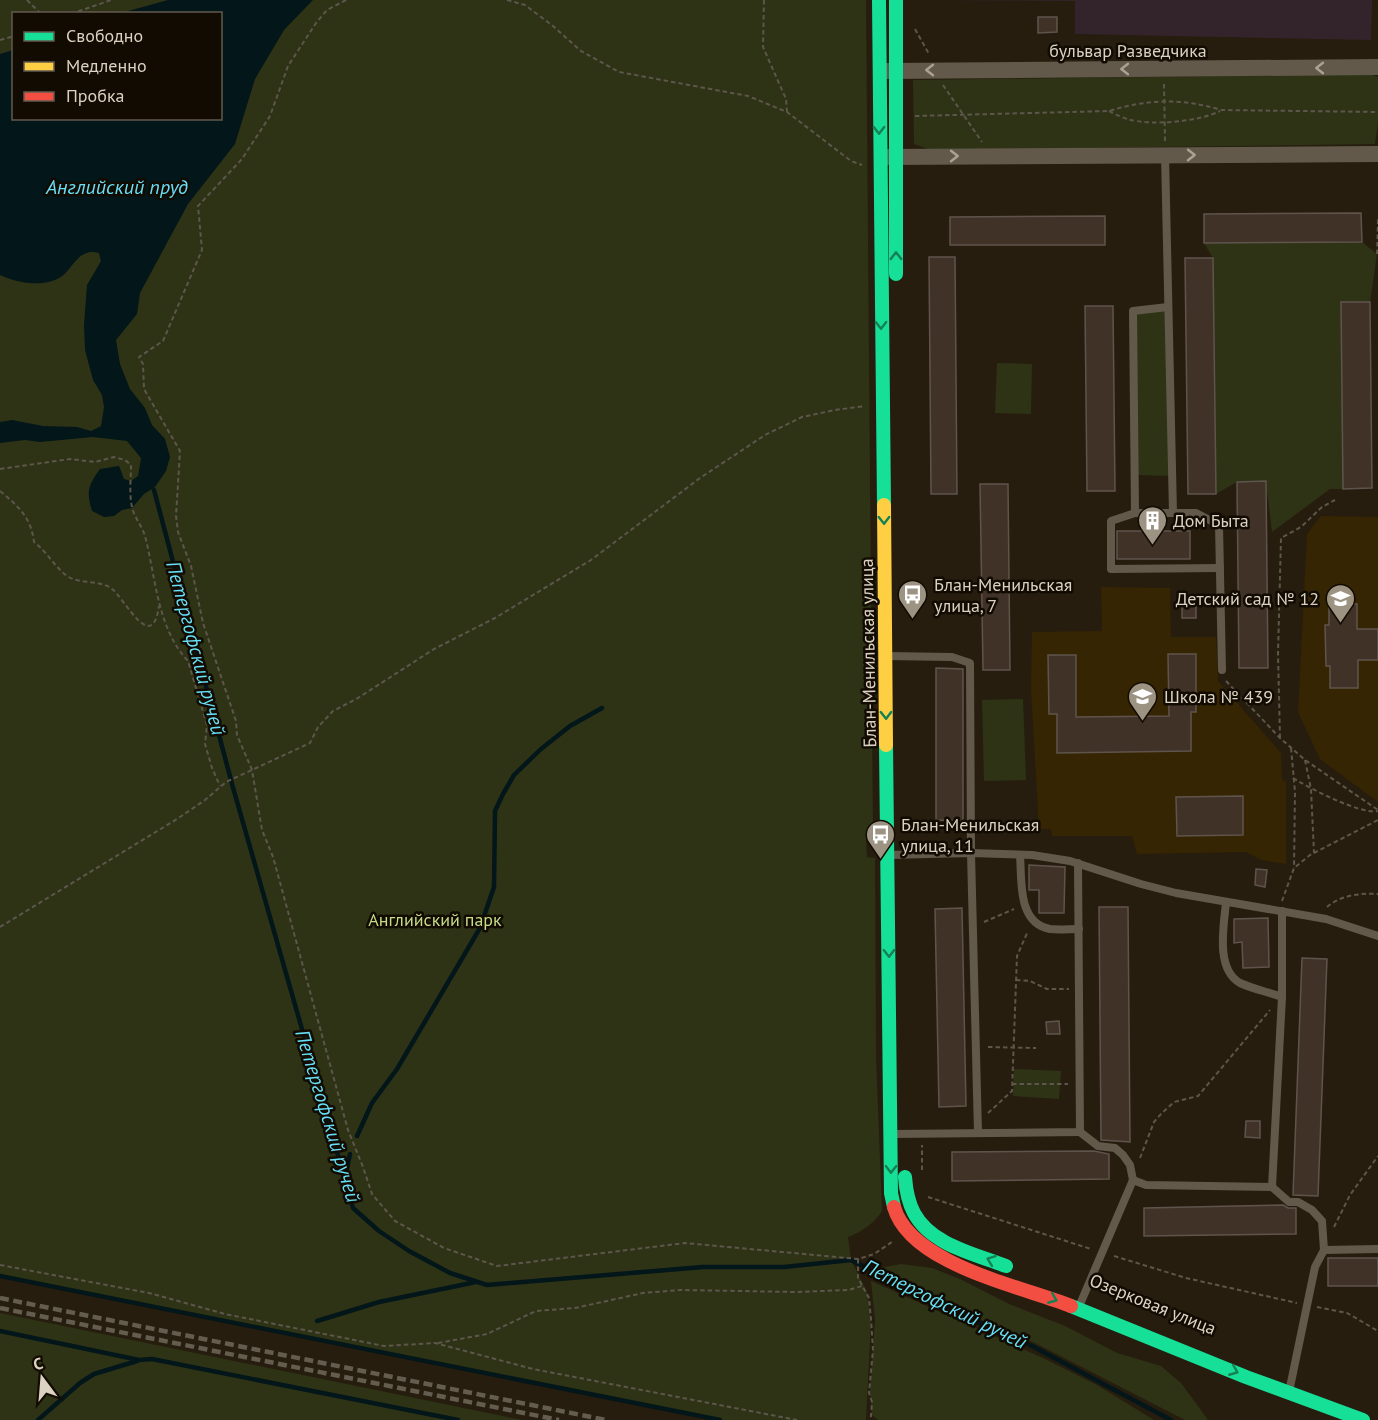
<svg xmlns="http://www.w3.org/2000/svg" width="1378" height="1420" font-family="'PT Sans',sans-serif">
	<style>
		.industrial { fill: #33242b }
		.built { fill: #362502 }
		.green { fill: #2e3316; fill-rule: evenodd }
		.water { fill: #031619 }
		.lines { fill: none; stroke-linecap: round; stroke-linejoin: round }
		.stream { stroke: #031619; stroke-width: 4.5 }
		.building { fill: #413228; stroke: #5f544c; stroke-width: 1.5 }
		.path { stroke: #5d564a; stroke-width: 2; stroke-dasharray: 4.5 3; stroke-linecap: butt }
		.lane { stroke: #62594b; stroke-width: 8 }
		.street { stroke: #62594b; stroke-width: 16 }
		.fast { stroke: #16e098; stroke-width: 14 }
		.slow { stroke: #ffcf43; stroke-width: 14 }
		.jam { stroke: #f24e42; stroke-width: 14 }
		.rail { stroke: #645d4f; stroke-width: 4.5; stroke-dasharray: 9 4.5; stroke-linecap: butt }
		.oneway { stroke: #aba292 }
		.oneway2 { stroke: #148054 }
		.labels { text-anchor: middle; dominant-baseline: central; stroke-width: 5; stroke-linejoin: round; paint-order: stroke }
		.street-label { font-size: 18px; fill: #dcd2c2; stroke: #120b02 }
		.poi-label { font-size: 18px; fill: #dcd2c2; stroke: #120b02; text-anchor: start }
		.park-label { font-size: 18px; fill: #c6db85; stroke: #120b02 }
		.water-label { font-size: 20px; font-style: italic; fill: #66dff7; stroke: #120b02 }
	</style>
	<rect width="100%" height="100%" fill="#261d0e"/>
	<path class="industrial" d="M927 0H1372L1371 40 1075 34V1Z"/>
	<g class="built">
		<path d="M1321 516 1378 517V802L1320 759 1298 712 1307 534Z"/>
		<path d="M1101 587 1170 588 1171 637H1216L1218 681 1281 753 1282 779 1286 782V864L1261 860 1246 852 1137 854 1132 836H1052L1051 829H1039L1031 689 1032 632 1102 631Z"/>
	</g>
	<g class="green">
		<path d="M0 0H866L873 837 866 838 867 857 875 858 876 1057 882 1211C874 1224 861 1232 848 1237L851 1260 867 1292 871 1321 866 1420H720L0 1276ZM14 14H220V118H14Z"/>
		<path d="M1369 74 1378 77V122L1375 144 931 150 914 144 913 80Z"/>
		<path d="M1362 242 1377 254 1370 302H1341L1343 489H1330L1272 532 1266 482H1237L1216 494 1213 258 1204 243Z"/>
		<path d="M1168 307 1172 476 1135 475 1133 311Z"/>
		<path d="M997 363 1032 364 1031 414 995 413Z"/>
		<path d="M1023 699 1026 780 984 781 982 700Z"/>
		<path d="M1014 1069 1061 1071 1059 1099 1013 1096Z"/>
		<path d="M901 1264 932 1268 960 1279 1009 1304 1065 1326 1117 1353 1161 1366 1181 1383 1208 1420H1185L1035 1343 874 1274 879 1268Z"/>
		<path d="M871 1281 1043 1358 1097 1385 1154 1420H878L872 1415 870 1391 875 1320Z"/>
		<path d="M0 1313 522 1420H0Z"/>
	</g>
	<path class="water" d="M168 0H313L284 30 255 79 235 144 188 204 140 293 137 314 116 340 120 364 130 389 145 408 152 425 165 439 170 457 166 471 155 487 144 494 132 508 122 510 114 516 104 517 92 511C86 491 88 486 100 469L119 466 124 479 131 481 138 476 141 458 127 441 93 437 40 442 25 440 0 443V422L12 420 43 426 77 427 91 431 101 426 104 407 102 395 93 380 85 350 84 325 87 285 101 261 99 253C76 246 73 274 55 280 38 287 15 282 0 275V54L13 50 14 118H220V14L121 13Z"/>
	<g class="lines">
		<g class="stream">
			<path d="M154 490 232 784 353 1208 379 1231 409 1251 450 1273 487 1285 703 1267H784L851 1260 951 1310 1032 1346 1171 1420"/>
			<path d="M357 1136 372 1103 397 1069 480 928 494 887 495 811 503 794 514 775 541 749 570 726 602 708"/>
			<path d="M345 1178 350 1154"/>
			<path d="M0 1276 720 1420"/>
			<path d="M317 1321 379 1302 476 1282"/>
			<path d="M0 1331 139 1360 152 1359 458 1420"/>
			<path d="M38 1420 80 1383 94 1374 137 1361"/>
		</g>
	</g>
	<g class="building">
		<path d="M1038 17H1057V32L1038 33Z"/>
		<path d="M1361 213 1362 242 1204 243V214Z"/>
		<path d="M1105 216V245H950V217Z"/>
		<path d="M929 257H955L957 494H931Z"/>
		<path d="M1185 258H1213L1216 494H1188Z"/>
		<path d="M1341 302H1370L1372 488 1343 489Z"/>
		<path d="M1085 306H1113L1115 491H1087Z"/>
		<path d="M1266 481 1268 668H1239L1237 482Z"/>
		<path d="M980 484H1008L1010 670H983Z"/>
		<rect x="1117" y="531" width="73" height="28"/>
		<rect x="1182" y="601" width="14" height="17"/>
		<path d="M1329 604H1357V629H1378V660H1358V688H1330V666H1326L1325 625H1329Z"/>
		<path d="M1168 654H1196V712H1191V751L1057 753V714H1049L1048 655H1076V717L1169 716Z"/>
		<path d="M936 668 963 669V821L936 820Z"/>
		<path d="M1243 796V835L1177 836 1176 797Z"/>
		<path d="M1029 865 1065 867 1064 913H1039V890H1029Z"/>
		<path d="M1256 869 1267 870 1265 887 1255 885Z"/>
		<path d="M1099 907H1128L1130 1142 1101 1140Z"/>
		<path d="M962 908 966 1106 939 1107 935 909Z"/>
		<path d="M1268 918 1269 967 1243 968 1242 942 1234 943V919Z"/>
		<path d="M1302 958 1327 959 1318 1196 1293 1195Z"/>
		<path d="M1059 1021 1060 1034H1047L1046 1022Z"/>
		<path d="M1246 1121H1260V1138L1245 1137Z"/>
		<path d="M1094 1151 1109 1154V1179L952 1181V1152Z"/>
		<path d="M1283 1205 1288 1208H1296V1234L1144 1236V1208Z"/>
		<rect x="1328" y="1258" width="50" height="28"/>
	</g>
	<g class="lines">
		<g class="path">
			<path d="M27 0 41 14"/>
			<path d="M346 0 327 10 316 23 288 66 270 116 242 159 198 206 202 250 163 341 139 357 143 364 144 389 180 451 176 516 178 532 191 566 203 623 236 721 237 735 252 770 262 830 273 857 348 1130 363 1167 372 1194 395 1221 444 1248 497 1266 685 1243 858 1259 874 1254 892 1242"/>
			<path d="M507 0 525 5 553 26 581 51 619 72 748 96 787 112 851 161 862 165"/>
			<path d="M764 0 763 47 786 99 787 112"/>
			<path d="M71 14 111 0"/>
			<path d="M915 29 929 54"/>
			<path d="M0 40 14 36"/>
			<path d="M1164 84 1165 141"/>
			<path d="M943 85 982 142"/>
			<path d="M1109 111C1115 114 1121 117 1127 119 1151 126 1198 122 1220 111"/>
			<path d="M915 116 1109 111C1148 99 1182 98 1221 110L1378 112"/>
			<path d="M1377 254 1378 219"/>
			<path d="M0 469 70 459 95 462 114 457 125 460 131 465C131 478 129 494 132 507 134 517 142 526 145 536 156 578 157 628 188 661L207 725 205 744 212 768 220 786"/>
			<path d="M0 491C18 506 31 517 34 542 47 552 55 567 67 576 78 584 99 580 111 588 124 597 152 656 159 606"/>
			<path d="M1226 681 1280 738 1305 760 1378 810"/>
			<path d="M1280 738 1278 654 1281 538 1301 527 1322 507 1335 500"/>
			<path d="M1291 748 1295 792 1294 868"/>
			<path d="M1305 760 1311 789 1314 853"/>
			<path d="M1293 778C1309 788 1361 815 1378 811"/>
			<path d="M1282 901 1294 868 1310 855 1378 820"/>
			<path d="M1327 907C1341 895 1360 893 1378 894"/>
			<path d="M984 922 1014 909"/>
			<path d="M0 927 177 819 205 800 226 782 310 743 318 727 333 711 358 698 434 649 495 618 591 560 700 478 765 435 802 417 835 410 865 406"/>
			<path d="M1016 980 1030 981 1047 989H1069"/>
			<path d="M988 1047 1036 1048"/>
			<path d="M1012 1084H1068"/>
			<path d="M988 1113 1012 1091 1017 956 1028 931"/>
			<path d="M1140 1158 1154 1122 1161 1114 1174 1102 1198 1096 1270 1010"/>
			<path d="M922 1170V1145"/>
			<path d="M928 1197 1091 1249"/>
			<path d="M1334 1227 1350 1195 1378 1156"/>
			<path d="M1114 1256 1186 1278 1297 1303"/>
			<path d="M858 1259V1278L869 1298 871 1319 873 1350 869 1393 872 1402 871 1416 869 1420"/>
			<path d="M0 1265 149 1293 225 1314 384 1346 435 1343 533 1369 797 1420"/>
			<path d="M1317 1307 1347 1313 1378 1331"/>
			<path d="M438 1343 487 1334 536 1311 575 1308 643 1293 680 1290 796 1292 848 1290 862 1286"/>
		</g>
		<g class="lane">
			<path d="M1165 155 1173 513H1196L1219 525 1222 670"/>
			<path d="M1135 513 1133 311 1168 307"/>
			<path d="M1173 513H1135L1111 521V569L1220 568"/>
			<path d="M886 656 952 657 970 663 971 853 978 1133"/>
			<path d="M888 855 971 853 1032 855 1070 861 1141 884 1176 893 1326 919 1378 936"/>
			<path d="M1020 855C1022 880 1017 923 1050 929 1059 930 1069 929 1079 929"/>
			<path d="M1226 902C1224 925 1215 969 1240 983 1253 989 1268 992 1282 997"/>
			<path d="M1080 1132 1098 1146 1115 1148 1123 1155 1130 1165 1133 1180"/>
			<path d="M892 1134 1080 1132 1078 863"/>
			<path d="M1272 1187 1289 1202H1298L1312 1210 1322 1221 1324 1250"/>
			<path d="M1078 1309 1133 1180 1146 1185 1272 1187 1282 997V911"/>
			<path d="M1289 1392 1315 1267 1324 1250 1378 1249"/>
		</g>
		<g class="street">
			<path d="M887 71 1378 67"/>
			<path d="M887 157 1378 154"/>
		</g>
		<g class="fast">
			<path d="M879 0 884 505"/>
			<path d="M896 0V274"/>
			<path d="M886 745 891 1193 894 1207"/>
			<path d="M905 1177C906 1190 908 1202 914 1213 931 1245 975 1254 1006 1266"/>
			<path d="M1071 1306 1246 1377 1363 1420"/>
		</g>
		<path class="slow" d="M884 505 886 745"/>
		<path class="jam" d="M894 1207C910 1264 1020 1286 1071 1306"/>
		<g class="rail">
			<path d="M0 1298 606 1420"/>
			<path d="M0 1308 559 1420"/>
		</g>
	</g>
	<defs><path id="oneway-chevron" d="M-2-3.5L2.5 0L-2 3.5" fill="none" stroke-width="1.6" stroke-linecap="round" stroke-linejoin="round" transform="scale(1.5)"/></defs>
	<g class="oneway">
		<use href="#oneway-chevron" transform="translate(1320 68) rotate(180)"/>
		<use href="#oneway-chevron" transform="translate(1125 69) rotate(180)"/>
		<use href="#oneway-chevron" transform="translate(930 70) rotate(180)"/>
		<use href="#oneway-chevron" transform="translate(1191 155)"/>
		<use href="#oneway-chevron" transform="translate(954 156)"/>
	</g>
	<g class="oneway2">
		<use href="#oneway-chevron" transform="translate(879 130) rotate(90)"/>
		<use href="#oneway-chevron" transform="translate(896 256) rotate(-90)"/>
		<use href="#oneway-chevron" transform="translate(881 325) rotate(89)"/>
		<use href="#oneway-chevron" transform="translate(884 520) rotate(89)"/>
		<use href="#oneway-chevron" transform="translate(886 715) rotate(89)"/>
		<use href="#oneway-chevron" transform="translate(889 953) rotate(89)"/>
		<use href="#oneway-chevron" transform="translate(891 1169) rotate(91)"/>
		<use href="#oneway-chevron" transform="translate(991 1260) rotate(-159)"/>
		<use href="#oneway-chevron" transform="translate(1053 1299) rotate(22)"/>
		<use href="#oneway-chevron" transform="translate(1234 1371) rotate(22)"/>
	</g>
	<defs>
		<symbol id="building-pin" viewBox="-11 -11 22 30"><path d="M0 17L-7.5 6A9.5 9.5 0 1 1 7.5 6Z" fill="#9c9383" stroke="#120b02"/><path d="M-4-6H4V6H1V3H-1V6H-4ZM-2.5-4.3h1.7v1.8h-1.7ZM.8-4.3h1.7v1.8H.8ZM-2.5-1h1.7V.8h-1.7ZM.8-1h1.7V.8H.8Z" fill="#fff"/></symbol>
		<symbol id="bus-pin" viewBox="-11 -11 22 30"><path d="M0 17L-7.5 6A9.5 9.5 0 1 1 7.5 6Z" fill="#9c9383" stroke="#120b02"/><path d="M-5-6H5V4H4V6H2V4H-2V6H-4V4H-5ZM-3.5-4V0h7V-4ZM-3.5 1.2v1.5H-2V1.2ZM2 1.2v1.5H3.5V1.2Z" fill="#fff"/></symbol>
		<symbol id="school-pin" viewBox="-11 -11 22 30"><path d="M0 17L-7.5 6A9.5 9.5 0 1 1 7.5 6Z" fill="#9c9383" stroke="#120b02"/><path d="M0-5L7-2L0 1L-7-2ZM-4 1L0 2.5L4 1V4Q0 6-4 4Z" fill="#fff"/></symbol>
	</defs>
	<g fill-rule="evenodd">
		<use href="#building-pin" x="1136" y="504" width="33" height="45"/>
		<use href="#bus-pin" x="896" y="578" width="33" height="45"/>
		<use href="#school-pin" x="1324" y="582" width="33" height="45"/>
		<use href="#school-pin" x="1126" y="680" width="33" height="45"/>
		<use href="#bus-pin" x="864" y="818" width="33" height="45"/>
	</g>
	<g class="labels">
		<g class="street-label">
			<text x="1128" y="50">бульвар Разведчика</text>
			<text transform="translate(868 653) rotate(-91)">Блан-Менильская улица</text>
			<text transform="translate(1153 1304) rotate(22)">Озерковая улица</text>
		</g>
		<g class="poi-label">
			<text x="1173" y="520">Дом Быта</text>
			<text x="934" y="584">Блан-Менильская<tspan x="934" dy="21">улица, 7</tspan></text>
			<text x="1319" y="598" text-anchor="end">Детский сад № 12</text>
			<text x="1164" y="696">Школа № 439</text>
			<text x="901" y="824">Блан-Менильская<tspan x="901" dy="21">улица, 11</tspan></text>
		</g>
		<g class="park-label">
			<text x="435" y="919">Английский парк</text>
		</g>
		<g class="water-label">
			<text x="117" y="187">Английский пруд</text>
			<text transform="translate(196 648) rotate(75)">Петергофский ручей</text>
			<text transform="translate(328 1116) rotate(73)">Петергофский ручей</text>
			<text transform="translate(945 1304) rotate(26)">Петергофский ручей</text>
		</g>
	</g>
	<rect x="12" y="12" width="210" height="108" fill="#120b02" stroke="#635b4f" stroke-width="1.5"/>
	<rect x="24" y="32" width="30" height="9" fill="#16e098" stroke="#635b4f" stroke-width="1.5"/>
	<text x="66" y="42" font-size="18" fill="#dcd2c2">Свободно</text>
	<rect x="24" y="62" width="30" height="9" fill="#ffcf43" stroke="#635b4f" stroke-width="1.5"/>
	<text x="66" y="72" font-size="18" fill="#dcd2c2">Медленно</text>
	<rect x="24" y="92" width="30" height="9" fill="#f24e42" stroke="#635b4f" stroke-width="1.5"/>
	<text x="66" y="102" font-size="18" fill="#dcd2c2">Пробка</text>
	<g transform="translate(42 1378) rotate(344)" stroke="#120b02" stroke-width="4.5" paint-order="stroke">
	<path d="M0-4.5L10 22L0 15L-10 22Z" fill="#dcd2c2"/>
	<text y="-9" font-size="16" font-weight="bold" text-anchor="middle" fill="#dcd2c2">С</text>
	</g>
</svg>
